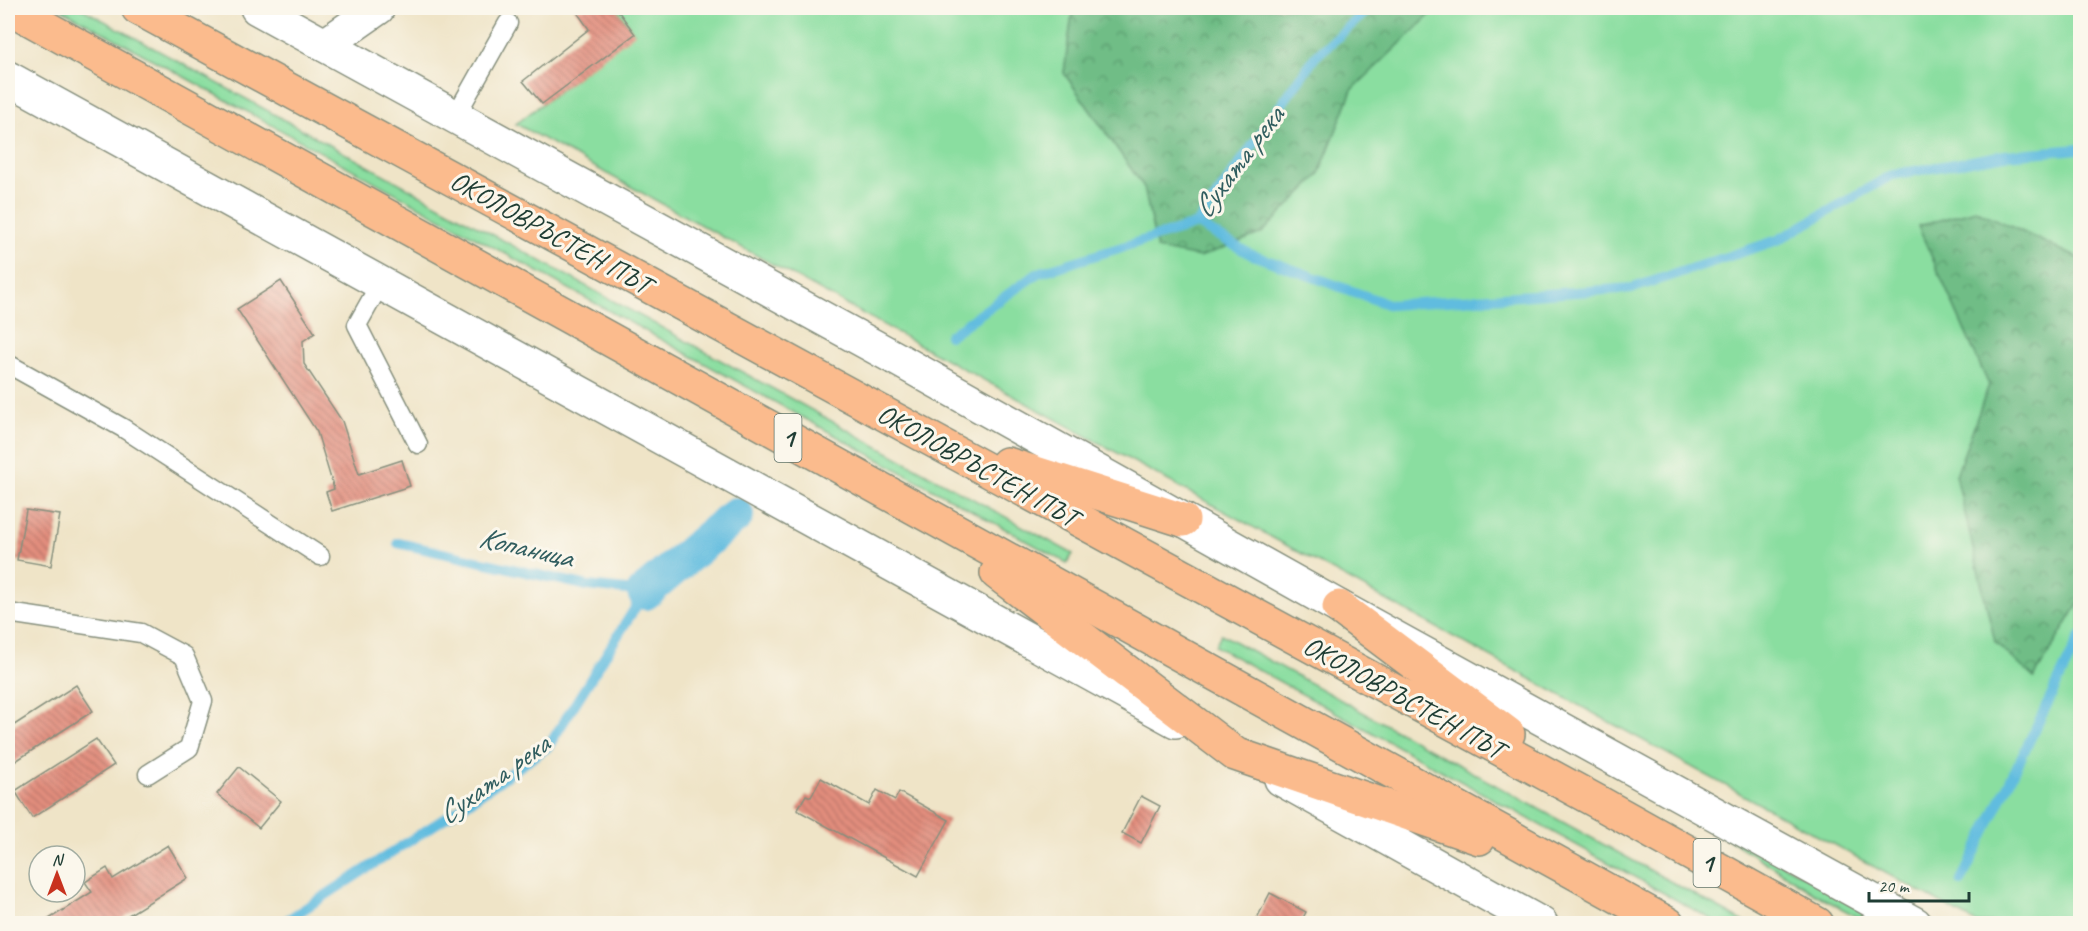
<svg xmlns="http://www.w3.org/2000/svg" width="2088" height="931" font-family="Caveat,sans-serif">
	<style>
		.grass { fill: #8adea0; stroke: #548e6a; stroke-width: 1.5 }
		.forest { fill: url(#forest-crowns); stroke: #477d5d; stroke-width: 1.5 }
		.lines { fill: none; stroke-linecap: round; stroke-linejoin: round }
		.stream { stroke: #61bcdf; stroke-width: 10 }
		.canal { stroke: #61bcdf; stroke-width: 36 }
		.building { fill: url(#building-back-hatch) }
		.service-casing { stroke: #87907e; stroke-width: 21 }
		.minor-casing { stroke: #87907e; stroke-width: 36 }
		.tertiary-casing { stroke: #87907e; stroke-width: 36 }
		.trunk-casing { stroke: #87907e; stroke-width: 36 }
		.service { stroke: #fff; stroke-width: 18 }
		.minor { stroke: #fff; stroke-width: 33 }
		.tertiary { stroke: #fff; stroke-width: 33 }
		.trunk { stroke: #fbbb8d; stroke-width: 33 }
		.labels { text-anchor: middle; dominant-baseline: central; stroke-width: 6; stroke-linejoin: round; paint-order: stroke }
		.shield { fill: #fbf7ec; stroke: #61756b; stroke-width: 1.5 }
		.shield-label { font-size: 27px; font-weight: bold; fill: #1f3d34 }
		.street-label { font-size: 28px; fill: #1f3d34; stroke: #fbf7ec }
		.water-label { font-size: 30px; font-style: italic; fill: #305d5f; stroke: #fbf7ec }
	</style>
	<defs>
		<pattern id="forest-crowns" width="20" height="18" patternUnits="userSpaceOnUse" patternTransform="scale(1.5)"><rect width="20" height="18" fill="#6fbd86"/><path d="M2 6a3 3 0 1 1 6 0M12 15a3 3 0 1 1 6 0" fill="none" stroke="#5b9b6e"/></pattern>
		<pattern id="building-back-hatch" width="6" height="6" patternUnits="userSpaceOnUse" patternTransform="scale(1.5)"><rect width="6" height="6" fill="#e28d7d"/><path d="M-1 5l2 2M0 0l6 6M5-1l2 2" fill="none" stroke="#b77467"/></pattern>
	</defs>
	<rect width="100%" height="100%" fill="#fbf7ec"/>
	<filter id="ink" filterUnits="userSpaceOnUse"><feTurbulence type="fractalNoise" baseFrequency=".0167" numOctaves="2"/><feDisplacementMap in="SourceGraphic" scale="12" xChannelSelector="R" yChannelSelector="G"/><feConvolveMatrix kernelMatrix="1 2 1 2 8 2 1 2 1" color-interpolation-filters="sRGB"/></filter>
	<filter id="wash" filterUnits="userSpaceOnUse"><feTurbulence type="fractalNoise" baseFrequency=".008" numOctaves="4" result="noise"/><feDisplacementMap in="SourceGraphic" scale="24" xChannelSelector="R" yChannelSelector="G"/><feGaussianBlur stdDeviation="1.35" result="paint"/><feColorMatrix in="noise" values="0 0 0 0 0 0 0 0 0 0 0 0 0 0 0 0 0 1.4 0 .05"/><feComposite in="paint" operator="in"/></filter>
	<g filter="url(#wash)">
		<rect width="100%" height="100%" fill="#efe4c7"/>
		<g class="grass">
			<path d="M59 8H81L1073 554 1067 563Z"/>
			<path d="M616 8H1073L1064 73 1144 187 1157 249 1318 176 1352 90 1437 8H2080V259L1976 210 1918 226 1989 385 1956 476 2034 677 2080 601V923H1977L516 124 634 33Z"/>
			<path d="M1221 634 1746 923H1718L1215 646Z"/>
			<path d="M1690 815 1892 923H1869L1824 899Z"/>
		</g>
		<g class="forest">
			<path d="M1073 8H1437L1352 90 1318 176 1262 233 1200 257 1157 249 1144 187 1064 73Z"/>
			<path d="M1976 210 2080 259V601L2034 678 1995 642 1956 475 1989 385 1918 226Z"/>
		</g>
		<g class="lines">
			<g class="stream">
				<path d="M1197 224 1250 254 1390 305 1633 288 1778 240 1892 175 2005 155 2080 149"/>
				<path d="M949 336 1038 273 1197 224 1315 57 1370 8"/>
				<path d="M1961 881 2080 637"/>
				<path d="M281 924 459 809 548 747 645 592 588 586 398 543"/>
			</g>
			<path class="canal" d="M645 592 736 515"/>
		</g>
		<g id="blocks">
			<g class="building">
				<path d="M574 8H616L635 34 542 104 523 81 589 29Z"/>
				<path d="M281 281 315 333 303 341 304 364 342 421 359 474 402 460 410 486 332 511 326 492 334 489 317 432 237 309Z"/>
				<path d="M26 510 60 515 51 566 17 560Z"/>
				<path d="M76 685 93 711 8 766V729Z"/>
				<path d="M96 739 114 765 32 818 15 791Z"/>
				<path d="M239 767 281 801 259 828 217 794Z"/>
				<path d="M821 778 869 805 877 790 895 800 899 792 949 820 918 876 797 810 806 795 811 797Z"/>
				<path d="M1141 796 1160 806 1141 843 1122 833Z"/>
				<path d="M168 845 188 878 114 924H41L92 892 85 882 107 868 113 879Z"/>
				<path d="M1270 893 1306 912 1300 924H1254Z"/>
			</g>
		</g>
	</g>
	<g filter="url(#ink)">
		<use href="#blocks" fill-opacity="0" stroke="#87907e" stroke-width="1.5"/>
		<g class="lines">
			<defs>
				<g id="service">
					<path d="M455 117 508 23"/>
					<path d="M380 284 357 325 418 444"/>
					<path d="M8 364 123 428 320 556"/>
					<path d="M8 613 141 633 184 656 203 701 189 748 148 774"/>
				</g>
				<g id="minor">
					<path d="M257 8 897 359 1339 607 1915 924"/>
					<path d="M8 78 1176 721"/>
					<path d="M1281 779 1541 924"/>
				</g>
				<path id="tertiary" d="M325 45 378 8"/>
				<g id="trunk">
					<path d="M10 8 1668 924"/>
					<path d="M138 8 1598 802 1817 924"/>
					<path d="M1007 464 1183 520"/>
					<path d="M997 573 1235 754 1479 838"/>
					<path d="M1339 607 1508 734"/>
				</g>
			</defs>
			<use href="#service" class="service-casing"/>
			<use href="#minor" class="minor-casing"/>
			<use href="#tertiary" class="tertiary-casing"/>
			<use href="#trunk" class="trunk-casing"/>
			<use href="#service" class="service"/>
			<use href="#minor" class="minor"/>
			<use href="#tertiary" class="tertiary"/>
			<use href="#trunk" class="trunk"/>
		</g>
	</g>
	<g class="labels">
		<g class="shield">
			<rect x="774.5" y="414" width="27" height="48" rx="4.5"/>
			<rect x="1693.5" y="839" width="27" height="48" rx="4.5"/>
		</g>
		<g class="shield-label">
			<text x="788" y="438">1</text>
			<text x="1707" y="863">1</text>
		</g>
		<g class="street-label">
			<text transform="translate(551 232) rotate(29)">ОКОЛОВРЪСТЕН ПЪТ</text>
			<text transform="translate(978 465) rotate(29)">ОКОЛОВРЪСТЕН ПЪТ</text>
			<text transform="translate(1404 697) rotate(29)">ОКОЛОВРЪСТЕН ПЪТ</text>
		</g>
		<g class="water-label">
			<text transform="translate(1238 162) rotate(-53)">Сухата река</text>
			<text transform="translate(526 547) rotate(13)">Копаница</text>
			<text transform="translate(493 779) rotate(-36)">Сухата река</text>
		</g>
	</g>
	<rect width="2088" height="931" fill="none" stroke="#fbf7ec" stroke-width="30"/>
	<g transform="translate(57 874)"><circle r="28" fill="#fbf7ec" stroke="#a3ada2" stroke-width="1.5"/>
	<path d="M0-4.5L10 22L0 15L-10 22Z" fill="#c8321e"/>
	<text y="-9" font-size="16" font-weight="bold" text-anchor="middle" fill="#1f3d34">N</text>
	</g>
	<path d="M1869 892v9h100v-9" fill="none" stroke="#1f3d34" stroke-width="3"/>
	<text x="1878" y="892" font-size="18" fill="#1f3d34" stroke="#fbf7ec" stroke-width="4.5" paint-order="stroke">20 m</text>
</svg>
